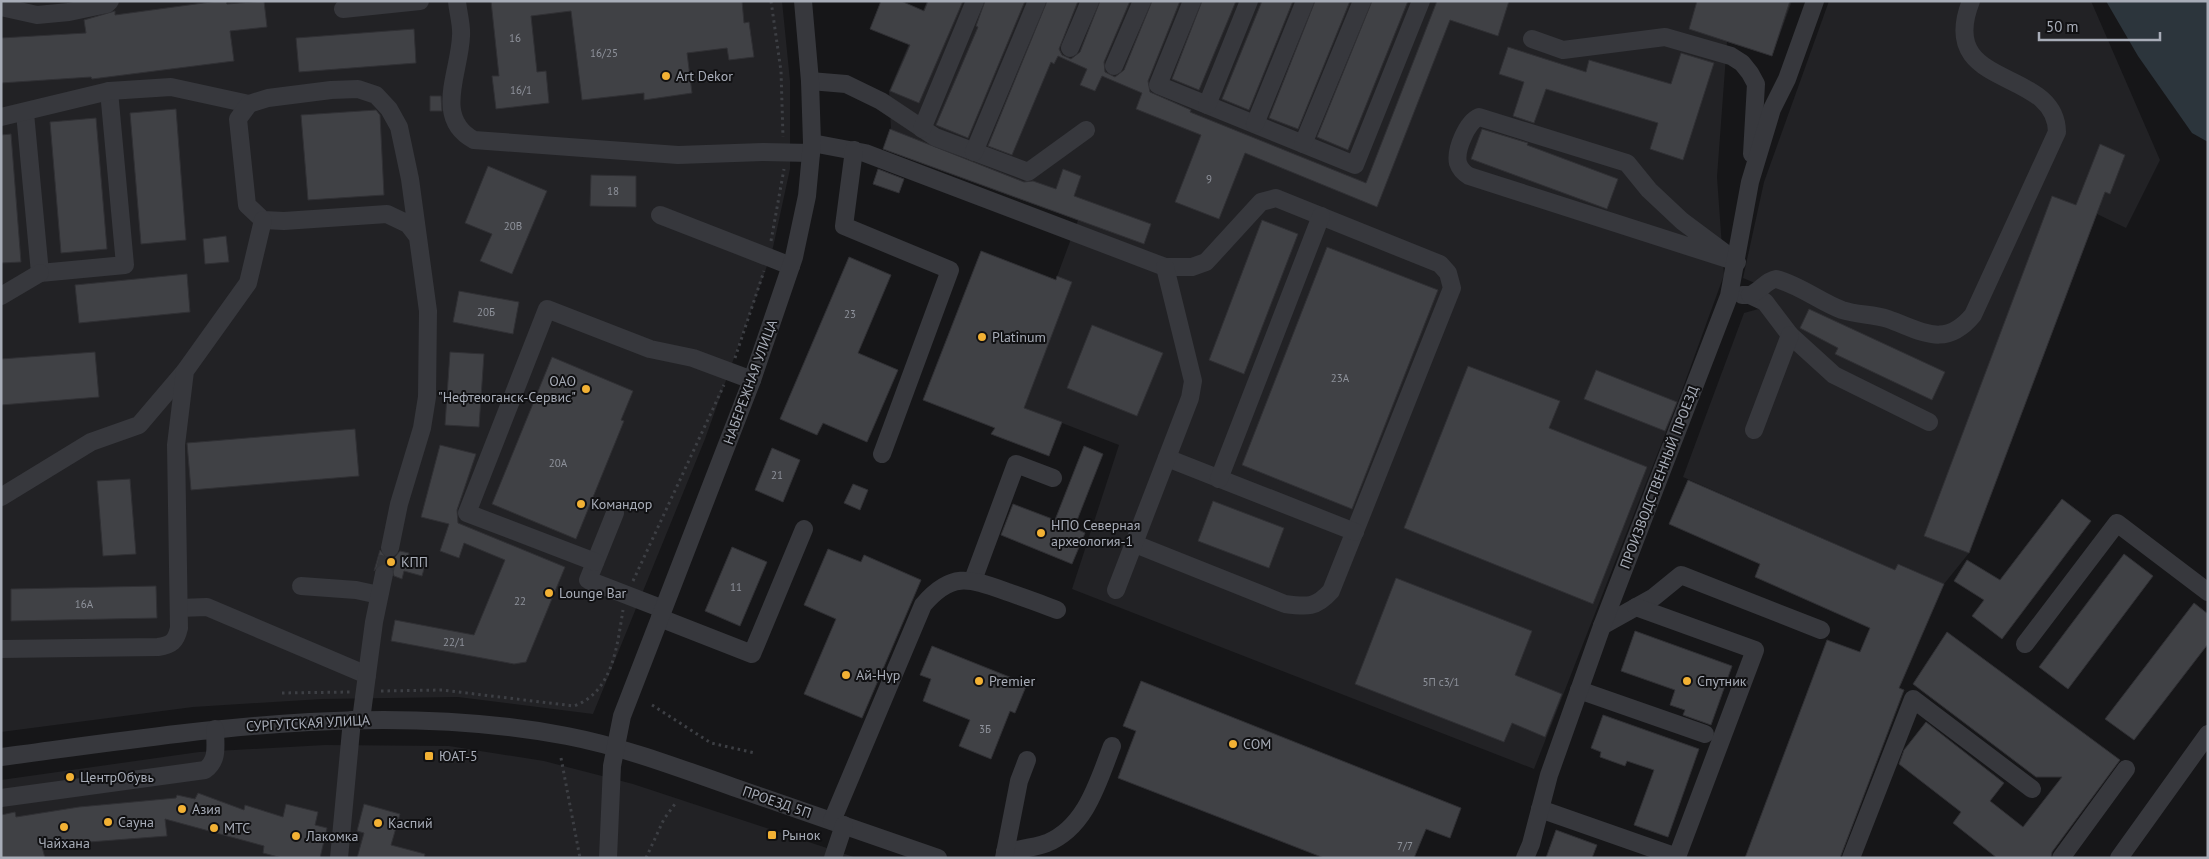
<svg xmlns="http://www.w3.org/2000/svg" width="2209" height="859" font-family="'PT Sans',sans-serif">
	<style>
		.built { fill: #222225 }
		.water { fill: #2c353c }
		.building { fill: #404145; stroke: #303034 }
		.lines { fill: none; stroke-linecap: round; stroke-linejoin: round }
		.minor-tunnel { stroke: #333438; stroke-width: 18; stroke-dasharray: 18 9; stroke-linecap: butt }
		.path { stroke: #3d3f44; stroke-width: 3; stroke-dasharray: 2.5 4; stroke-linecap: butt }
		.minor { stroke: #37383d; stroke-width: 18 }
		.poi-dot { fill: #f2b134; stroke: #111113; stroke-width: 2 }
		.labels { text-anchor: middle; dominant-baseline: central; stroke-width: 4; stroke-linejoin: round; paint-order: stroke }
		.number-label { font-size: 11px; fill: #8e929b }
		.poi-label { font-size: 14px; fill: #a8adb8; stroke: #111113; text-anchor: start }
		.street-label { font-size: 14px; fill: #a8adb8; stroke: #111113 }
	</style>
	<rect width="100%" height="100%" fill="#161618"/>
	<g class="built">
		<path d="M1 1H782L790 81V169L772 252 705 439 593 714 458 697 322 699 193 707 1 732Z"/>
		<path d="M927 1H1792L1772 56 1727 42 1717 177 1724 275 1677 404 1534 769 1072 589 1119 445 1010 403 1078 220 883 149 891 129 889 91Z"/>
		<path d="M1829 1H2091L2160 160 2126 228 2097 214 1969 553 1944 584 1899 564 1895 570 1683 477 1744 313 1762 308 1769 289 1743 278 1764 182Z"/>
		<path d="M325 745 449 746 544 761 633 784 857 858H1V780L199 752Z"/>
	</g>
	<path class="water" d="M2106 1H2208V142L2192 133 2138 56Z"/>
	<g class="building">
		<path d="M218 1H226L227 4 264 1 267 27 230 31 234 61 92 79 91 77 1 83V38L86 33 84 20 115 11V15Z"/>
		<path d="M491 1H742L744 23 749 22 754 57 729 60 727 48 687 53 692 93 644 100V93L582 100 571 11 531 16 537 72 546 71 549 103 496 109 492 76H499Z"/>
		<path d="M881 1H901L924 11 928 1H963L919 103 890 91 910 45 870 29Z"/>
		<path d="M985 1H1025L968 138 936 125 978 27 976 26Z"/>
		<path d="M1047 1H1078L1059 49 1062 55 1071 59 1080 52 1100 1H1130L1104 62 1105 72 1115 77 1124 70 1152 1H1180L1148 81 1150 92 1191 110 1190 112 1366 183 1437 1H1509L1498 36 1450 20 1377 207 1245 153 1219 219 1175 202 1201 135 1136 109 1142 93 1102 76 1095 91 1080 85 1087 69 1058 56 1054 64 1051 62 1012 155 988 146Z"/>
		<path d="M1202 1H1236L1199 90 1172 79Z"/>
		<path d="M1262 1H1293L1249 110 1222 99Z"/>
		<path d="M1315 1H1350L1298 129 1269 118Z"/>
		<path d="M1372 1H1408L1348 150 1317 137Z"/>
		<path d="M1697 1H1790L1772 56 1689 29Z"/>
		<path d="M414 29 416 63 299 72 296 38Z"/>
		<path d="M1508 47 1586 72 1589 60 1671 84 1681 53 1714 63 1683 160 1650 149 1658 123 1546 89 1534 123 1513 116 1524 82 1499 74Z"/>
		<path d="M430 96H441L442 111H430Z"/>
		<path d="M176 109 186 240 141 244 130 113Z"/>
		<path d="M376 110 380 115 384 195 308 200 301 115Z"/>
		<path d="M96 118 107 249 61 253 50 122Z"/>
		<path d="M890 129 1024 182 1033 181 1056 189 1063 169 1081 176 1074 196 1151 224 1144 244 883 149Z"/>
		<path d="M1482 129 1528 143 1527 145 1618 179 1607 209 1471 159Z"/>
		<path d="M11 134 21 262 1 263V135Z"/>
		<path d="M2100 144 2125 155 2110 194 2105 192 1969 553 1924 536 2052 196 2076 205Z"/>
		<path d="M488 166 547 191 512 274 480 261 492 234 465 223Z"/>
		<path d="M878 169 904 179 899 193 873 184Z"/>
		<path d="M591 175 636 176V207L590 206Z"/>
		<path d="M1262 220 1298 234 1244 374 1209 360Z"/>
		<path d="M226 236 229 262 205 264 203 239Z"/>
		<path d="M1327 247 1438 290 1352 509 1242 465Z"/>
		<path d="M981 251 1056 280 1057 276 1072 282 1024 408 1062 422 1049 456 991 434 995 428 923 400Z"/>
		<path d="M849 257 891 275 858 353 898 370 867 442 823 423 817 435 780 419Z"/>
		<path d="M187 274 190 312 79 323 75 285Z"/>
		<path d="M459 291 519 302 513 334 453 322Z"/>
		<path d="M1809 309 1945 372 1932 400 1835 354 1838 348 1800 328Z"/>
		<path d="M1092 325 1163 353 1137 416 1067 388Z"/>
		<path d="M95 352 99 397 1 405V359Z"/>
		<path d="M450 352 484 354 479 427 445 425Z"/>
		<path d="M552 357 633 391 621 420 624 421 576 539 492 504Z"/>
		<path d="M1468 366 1560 401 1549 428 1647 467 1593 604 1404 528Z"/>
		<path d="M1596 370 1677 402 1665 431 1584 399Z"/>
		<path d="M355 429 359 476 191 490 187 443Z"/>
		<path d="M440 445 476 454 457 510 458 523 565 567 526 662 514 664 391 641 395 620 474 635 505 560 464 543 459 558 440 551 449 524 421 517Z"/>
		<path d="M1084 446 1103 454 1074 528 1085 533 1072 564 1001 535 1013 504 1055 520Z"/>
		<path d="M772 448 800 460 783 502 755 490Z"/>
		<path d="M130 479 136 554 103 556 97 481Z"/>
		<path d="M1688 480 1895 570 1898 564 1944 584 1899 688 1904 690 1840 858H1745L1827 640 1860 652 1870 628 1755 577 1760 564 1669 524Z"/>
		<path d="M853 484 868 490 860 510 844 503Z"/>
		<path d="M2062 499 2091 521 2002 639 1972 616 1984 600 1954 581 1967 560 2000 580Z"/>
		<path d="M1213 501 1284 528 1269 568 1198 541Z"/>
		<path d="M732 547 767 562 740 626 705 611Z"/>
		<path d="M828 549 861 562 864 555 921 580 862 718 804 694 836 619 804 605Z"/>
		<path d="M380 550 387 558H394L400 551 409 553 408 557 426 562 422 576 404 571 402 579 394 576 391 566 386 564H380L374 571Z"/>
		<path d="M2124 554 2153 576 2068 689 2039 667Z"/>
		<path d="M1396 578 1532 631 1515 675 1562 694 1545 737 1512 723 1504 742 1355 684Z"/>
		<path d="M156 586 157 618 11 621V589Z"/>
		<path d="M2194 603 2208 614V644L2134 740 2105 719Z"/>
		<path d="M1635 631 1732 666 1711 725 1683 715 1685 710 1670 705 1675 690 1621 671Z"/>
		<path d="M1947 632 2120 760 2052 852 2051 858H1997L1953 823 1961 812 1899 764 1904 750 1926 722 2004 783 1990 801 2023 827 2062 777H2036L1913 684Z"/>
		<path d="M932 646 1027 684 1015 713 1010 711 991 759 959 746 970 720 923 701 931 679 920 675Z"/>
		<path d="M1141 681 1461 808 1450 838 1426 829 1414 858H1324L1118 778 1136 731 1123 726Z"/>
		<path d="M1603 715 1699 749 1668 837 1634 825 1654 770 1627 761 1625 766 1600 757 1601 752 1591 748Z"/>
		<path d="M198 793 244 810 245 805 283 817 286 804 318 812 315 825 327 828 320 858H282L263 853 264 846 165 819 167 836 89 842 88 840 42 847 45 858H1V815L15 812 16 817 79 807 176 798 177 795 195 799Z"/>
		<path d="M364 804 400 814 391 845 425 854 424 858H357L364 833 357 831Z"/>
		<path d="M1556 830 1597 845 1592 858H1546Z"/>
	</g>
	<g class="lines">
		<path class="minor-tunnel" d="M384 574 390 548"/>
		<g class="path">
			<path d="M771 1 781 71 783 137"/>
			<path d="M771 241 784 169"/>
			<path d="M735 358 764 271"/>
			<path d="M633 581 724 385"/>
			<path d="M381 691 442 690 574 706C613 692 617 646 623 610"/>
			<path d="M282 693 350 692"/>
			<path d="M652 705 711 743 755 753"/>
			<path d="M561 758 580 858"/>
			<path d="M646 858 664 819 675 804"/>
		</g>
		<g class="minor">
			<path d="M457 1C458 13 462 25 461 36 460 72 433 118 474 140L678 155 763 152 811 153"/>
			<path d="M1192 1 1158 85 1355 165 1421 1"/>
			<path d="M1 7 37 15 69 12 107 4 110 1"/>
			<path d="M343 9 420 1"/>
			<path d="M1532 39 1563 50 1665 37 1731 56 1742 63 1750 73 1756 84 1752 154"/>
			<path d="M1070 48 1090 1"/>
			<path d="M1114 66 1142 1"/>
			<path d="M810 81 846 84 881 101 935 137 1028 172 1086 130"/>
			<path d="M1207 105 1249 1"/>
			<path d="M25 113 40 273 125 265 109 91"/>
			<path d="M1 117 109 91 171 87 249 104"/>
			<path d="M1479 117 1627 163 1649 190 1682 221 1737 262 1469 176C1464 173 1460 169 1458 163 1455 150 1467 122 1479 117Z"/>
			<path d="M1255 124 1305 1"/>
			<path d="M922 129 975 1"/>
			<path d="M812 143 865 153 1165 267H1192L1206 262 1261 202 1276 198 1440 264 1448 273 1452 288 1331 591C1316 608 1307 607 1285 604L1135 544"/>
			<path d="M1303 144 1362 1"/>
			<path d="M854 150 844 226 950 270 882 454"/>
			<path d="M974 152 1037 1"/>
			<path d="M660 215 791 266"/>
			<path d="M1742 295H1750L1765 302 1790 335 1834 375 1929 422"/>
			<path d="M1750 295C1761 291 1765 281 1776 279 1800 285 1820 302 1842 310 1857 315 1873 314 1888 319 1922 331 1945 349 1973 315L2057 132C2056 66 1935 91 1971 1"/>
			<path d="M1 296 40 273"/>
			<path d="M1754 430 1790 335"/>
			<path d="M1167 458 1355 532"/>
			<path d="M1219 479 1321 216"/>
			<path d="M1 497 91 442 139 425 185 371"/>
			<path d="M615 513 588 580 663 609"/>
			<path d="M390 548 399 504 422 428 427 397 428 311 410 179 399 127 389 109 376 95 358 89 331 90 268 98 249 104 238 119 247 205 263 220 284 221 387 214 408 224 418 237"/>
			<path d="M595 562 467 513 547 309 650 349 693 358 752 380"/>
			<path d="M973 580 1016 464 1053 478"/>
			<path d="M301 586 356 590 379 595"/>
			<path d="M1116 590 1190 398 1193 381 1165 267"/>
			<path d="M179 608 207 607 367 675"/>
			<path d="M660 618 752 654 804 529"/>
			<path d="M1602 626 1654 597 1681 575 1821 630"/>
			<path d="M2025 644 2117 523 2208 592"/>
			<path d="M1 649 158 647C172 645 176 641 179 628L176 445 185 371 248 283 263 220"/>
			<path d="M1579 690 1705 734"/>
			<path d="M361 720 374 622 384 574"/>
			<path d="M1 757C189 732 379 700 567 736 624 747 679 768 733 787 801 811 870 834 938 858"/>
			<path d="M1 798 205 770C219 760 215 745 215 729"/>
			<path d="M1540 809 1677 857 1755 650 1636 607"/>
			<path d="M832 821 923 605C951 572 968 578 1005 591 1022 597 1040 603 1057 610"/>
			<path d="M1005 852C1018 849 1034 848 1047 843 1086 827 1098 782 1112 746"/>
			<path d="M339 858 352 720"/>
			<path d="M608 858 612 766 622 716 752 380 794 257 807 196 812 143 810 81 803 1"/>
			<path d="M833 858 844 825"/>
			<path d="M1004 858 1019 781 1027 760"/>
			<path d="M1525 858 1531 844 1549 775 1602 626 1729 296 1750 182 1772 109 1787 79 1815 1"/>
			<path d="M1851 858 1913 699 2032 789"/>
			<path d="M2061 858 2126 769"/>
			<path d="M2119 858 2208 734"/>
		</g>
	</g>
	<g class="poi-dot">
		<circle cx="666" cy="76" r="5"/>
		<circle cx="982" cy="337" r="5"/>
		<circle cx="586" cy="389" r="5"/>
		<circle cx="581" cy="504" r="5"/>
		<circle cx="1041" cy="533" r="5"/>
		<circle cx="391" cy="562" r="5"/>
		<circle cx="549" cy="593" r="5"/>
		<circle cx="846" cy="675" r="5"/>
		<circle cx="979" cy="681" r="5"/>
		<circle cx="1687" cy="681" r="5"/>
		<circle cx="1233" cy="744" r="5"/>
		<rect x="424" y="751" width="10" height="10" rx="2.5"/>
		<circle cx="70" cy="777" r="5"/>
		<circle cx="182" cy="809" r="5"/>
		<circle cx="108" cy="822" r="5"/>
		<circle cx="378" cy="823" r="5"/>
		<circle cx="64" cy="827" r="5"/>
		<circle cx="214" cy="828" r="5"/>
		<rect x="767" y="830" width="10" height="10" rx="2.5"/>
		<circle cx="296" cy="836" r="5"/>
	</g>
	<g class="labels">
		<g class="number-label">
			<text x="515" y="38">16</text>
			<text x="604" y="53">16/25</text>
			<text x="521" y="90">16/1</text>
			<text x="1209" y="179">9</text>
			<text x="613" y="191">18</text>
			<text x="513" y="226">20В</text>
			<text x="486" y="312">20Б</text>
			<text x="850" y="314">23</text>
			<text x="1340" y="378">23А</text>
			<text x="558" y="463">20А</text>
			<text x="777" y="475">21</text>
			<text x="736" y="587">11</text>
			<text x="520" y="601">22</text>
			<text x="84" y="604">16А</text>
			<text x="454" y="642">22/1</text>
			<text x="1441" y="682">5П с3/1</text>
			<text x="985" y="729">3Б</text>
			<text x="1405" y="846">7/7</text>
		</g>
		<g class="poi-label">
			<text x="676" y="76">Art Dekor</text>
			<text x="992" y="337">Platinum</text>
			<text x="576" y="381" text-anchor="end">ОАО<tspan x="576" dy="16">"Нефтеюганск-Сервис"</tspan></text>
			<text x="591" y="504">Командор</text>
			<text x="1051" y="525">НПО Северная<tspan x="1051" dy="16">археология-1</tspan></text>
			<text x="401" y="562">КПП</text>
			<text x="559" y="593">Lounge Bar</text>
			<text x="856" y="675">Ай-Нур</text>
			<text x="989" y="681">Premier</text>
			<text x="1697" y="681">Спутник</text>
			<text x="1243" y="744">СОМ</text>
			<text x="439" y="756">ЮАТ-5</text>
			<text x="80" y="777">ЦентрОбувь</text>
			<text x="192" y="809">Азия</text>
			<text x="118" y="822">Сауна</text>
			<text x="388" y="823">Каспий</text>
			<text x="224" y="828">МТС</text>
			<text x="782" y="835">Рынок</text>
			<text x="306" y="836">Лакомка</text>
			<text x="64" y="843" text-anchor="middle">Чайхана</text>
		</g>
		<g class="street-label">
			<text transform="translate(750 382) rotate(-70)">НАБЕРЕЖНАЯ УЛИЦА</text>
			<text transform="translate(1659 477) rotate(-69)">ПРОИЗВОДСТВЕННЫЙ ПРОЕЗД</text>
			<text transform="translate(308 723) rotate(-3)">СУРГУТСКАЯ УЛИЦА</text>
			<text transform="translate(777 802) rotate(19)">ПРОЕЗД 5П</text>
		</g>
	</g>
	<rect width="2209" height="859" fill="none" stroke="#a8adb8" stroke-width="5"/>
	<path d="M2039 32v8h121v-8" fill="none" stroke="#a8adb8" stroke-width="2.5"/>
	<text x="2046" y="32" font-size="15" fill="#a8adb8" stroke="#111113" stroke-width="4" paint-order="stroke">50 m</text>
</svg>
